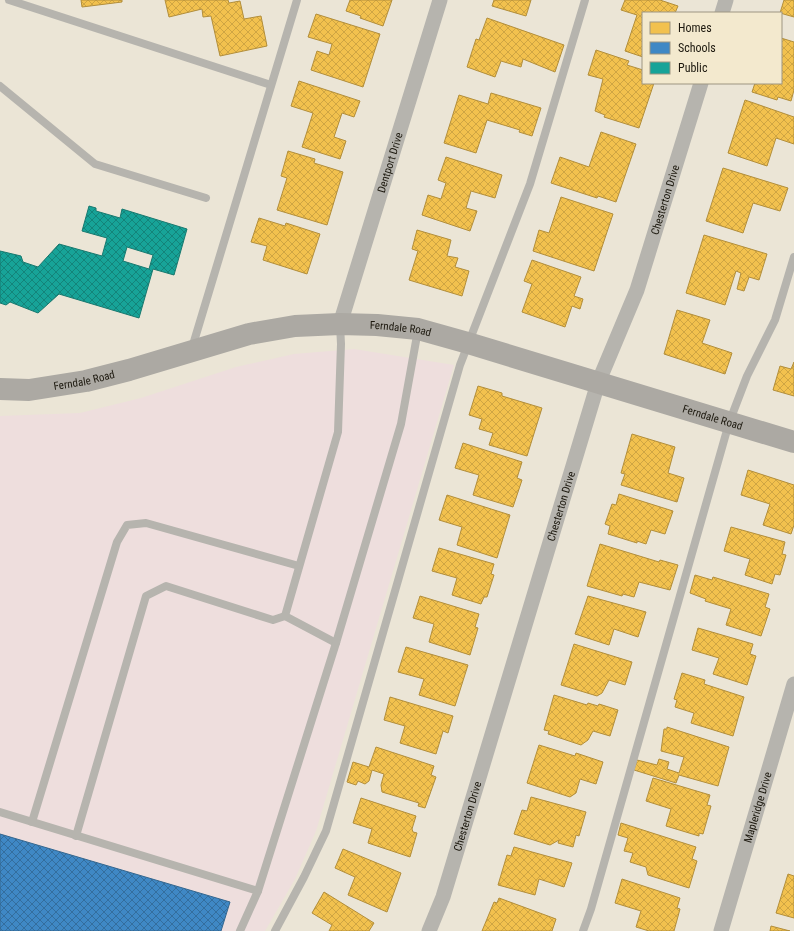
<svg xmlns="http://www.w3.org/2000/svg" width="794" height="931" font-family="'Roboto Condensed',sans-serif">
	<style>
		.education { fill: #eededd }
		.homes { fill: url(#homes-cross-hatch); stroke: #b28e3b }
		.schools { fill: url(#schools-cross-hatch); stroke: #34668e }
		.public { fill: url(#public-cross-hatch); stroke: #18796f; fill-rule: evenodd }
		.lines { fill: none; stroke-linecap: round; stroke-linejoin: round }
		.lane { stroke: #b6b4ae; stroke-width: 8 }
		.street { stroke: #b6b4ae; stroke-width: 15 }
		.secondary { stroke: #aca9a3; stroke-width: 22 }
		.labels { text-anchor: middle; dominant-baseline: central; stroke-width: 4; stroke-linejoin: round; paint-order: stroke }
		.street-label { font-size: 11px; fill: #1c180e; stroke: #f3e9ce }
	</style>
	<defs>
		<pattern id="homes-cross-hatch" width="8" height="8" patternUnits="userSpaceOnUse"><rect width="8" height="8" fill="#f2c14e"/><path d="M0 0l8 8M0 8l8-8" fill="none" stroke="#cfa543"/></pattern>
		<pattern id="schools-cross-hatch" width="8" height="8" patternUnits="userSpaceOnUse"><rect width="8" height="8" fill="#3f88c5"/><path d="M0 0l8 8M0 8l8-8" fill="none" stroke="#346e9e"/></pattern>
		<pattern id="public-cross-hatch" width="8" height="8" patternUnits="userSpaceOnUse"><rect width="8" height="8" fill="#17a398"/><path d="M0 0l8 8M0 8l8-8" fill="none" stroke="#14847a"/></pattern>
	</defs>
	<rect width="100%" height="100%" fill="#ebe5d6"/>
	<path class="education" d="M354 349 454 365 316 831 295 879 265 931H0V416L80 413 141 398 236 367 294 354Z"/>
	<g class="homes">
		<path d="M81 0H122V2L82 7Z"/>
		<path d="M165 0H228L229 3 240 1 244 19 261 16 267 46 220 56 211 16 203 17 202 9 169 17Z"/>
		<path d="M350 0H392L383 26 360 18 361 16 346 11Z"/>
		<path d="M494 0H531L526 16 492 6Z"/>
		<path d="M625 0H660L678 6 675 13H643V57L625 51 637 15 621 10Z"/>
		<path d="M784 0H794V17L780 13Z"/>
		<path d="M316 14 380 34 363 87 311 70 317 51 329 55 332 44 308 37Z"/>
		<path d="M487 18 564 45 555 72 523 59 521 67 501 61 495 77 467 67 476 39 479 40Z"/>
		<path d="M781 38 794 42V90L791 101 778 97 777 100 752 92 755 83H781Z"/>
		<path d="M596 50 629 61 627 65 643 70V83H654L639 128 604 117 605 115 595 111 603 79 588 75Z"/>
		<path d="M299 81 360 101 354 117 342 113 334 137 346 141 340 159 302 147 313 113 291 106Z"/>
		<path d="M491 93 541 108 532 136 519 132 520 130 487 120 476 153 444 143 459 95 488 104Z"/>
		<path d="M745 100 794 117V144L776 138 767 166 728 153Z"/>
		<path d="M601 132 636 144 616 202 598 196 597 198 551 183 560 157 589 167Z"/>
		<path d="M288 151 315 159 314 163 343 172 327 225 277 210 287 178 281 176Z"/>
		<path d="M446 157 502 175 495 198 471 191 466 208 477 211 470 231 422 215 428 195 441 199 446 183 438 180Z"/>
		<path d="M723 168 788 188 780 211 753 203 743 233 706 221Z"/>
		<path d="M561 197 613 214 594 271 533 251 539 230 549 233Z"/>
		<path d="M259 218 285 226 286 223 320 234 307 274 263 260 267 246 251 242Z"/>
		<path d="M417 230 451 240 447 256 458 258 455 267 469 271 462 296 409 280 418 251 412 249Z"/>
		<path d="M704 235 767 254 759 280 749 277 744 291 737 289 741 273 736 271 725 305 686 293Z"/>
		<path d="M532 260 581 277 574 296 583 299 580 309 572 306 565 327 522 312 532 284 524 281Z"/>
		<path d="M677 310 710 320 702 343 732 353 725 374 664 354Z"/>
		<path d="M794 362V396L773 390 780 366 791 369Z"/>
		<path d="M478 386 502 393V396L542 408 527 456 489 445 493 433 479 429 482 419 469 415Z"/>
		<path d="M632 434 675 447 668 473 684 478 677 502 621 485 625 474 621 473Z"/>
		<path d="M463 443 522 462 517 478 522 480 513 507 473 495 479 475 455 468Z"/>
		<path d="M748 470 794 485V525L791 534 763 525 770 504 741 495Z"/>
		<path d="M619 494 673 511 665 534 651 530 646 544 637 541V543L608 534 610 526 605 524 612 504 616 505Z"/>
		<path d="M447 495 510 515 497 558 457 545 462 527 439 520Z"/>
		<path d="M731 527 785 542 782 554 786 555 780 575 775 574 772 584 745 575 750 559 724 551Z"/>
		<path d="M600 544 659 562 660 560 678 565 670 590 639 582 634 597 623 594 622 596 587 586Z"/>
		<path d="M439 548 494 564 491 574 494 575 487 597H484L481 604 452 595 457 578 432 571Z"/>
		<path d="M695 575 712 580 713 577 769 594 765 607 770 609 761 636 726 625 731 609 705 601 706 599 690 593Z"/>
		<path d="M420 596 479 614 475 627 478 628 470 655 429 642 434 624 413 618Z"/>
		<path d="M588 596 646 612 638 637 614 629 609 645 575 634Z"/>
		<path d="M698 628 753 644 750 654 756 656 747 685 713 674 719 658 692 650Z"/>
		<path d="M574 644 632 662 625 685 609 680 602 693 597 696 561 685Z"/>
		<path d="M406 647 468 665 455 706 419 695 424 679 398 672Z"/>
		<path d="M682 673 705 680 704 684 744 697 733 736 691 723 694 713 675 707 677 700 674 699Z"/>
		<path d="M554 695 587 705 588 703 598 706 599 704 618 710 610 736 593 731 588 740 581 745 548 734 549 731 544 730Z"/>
		<path d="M390 697 453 716 448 733 443 731 436 754 400 743 405 726 384 720Z"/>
		<path d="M667 727 729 747 718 786 679 775 676 783 634 770 637 760 657 765 659 759 669 762 667 769 679 773 684 757 661 751 664 729H667Z"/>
		<path d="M539 745 575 756 576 753 603 762 596 784 580 779 576 793 570 797 527 783Z"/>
		<path d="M376 747 434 766 431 775 436 777 425 808 418 806 419 803 382 792 381 785 384 774 372 770 369 781 365 784 358 781 356 785 347 782 353 762 369 767Z"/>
		<path d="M653 778 710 795 707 805 711 806 703 834 699 833V836L666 826 671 809 646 801Z"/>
		<path d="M531 797 586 812 579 836 576 835 573 847 558 843 559 840 550 845 514 834 522 810 527 811Z"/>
		<path d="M361 798 416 816 412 829 413 832 417 833 410 857 368 843 372 829 353 823Z"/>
		<path d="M621 823 696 847 692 859 697 861 689 888 648 875 646 867 630 862 633 853 624 851 628 838 618 835Z"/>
		<path d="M514 847 572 863 564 887 539 879 535 895 498 885 507 855 511 856Z"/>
		<path d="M343 849 401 873 387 912 348 895 355 877 335 868Z"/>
		<path d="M788 874 794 876V918L776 913Z"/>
		<path d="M622 879 680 898 677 908 680 909 674 931H649L636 927 641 911 615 903Z"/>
		<path d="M324 892 374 923 369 931H329L332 925 312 913Z"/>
		<path d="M499 898 556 919 552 931H482L494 902 497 903Z"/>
		<path d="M771 926 790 931H770Z"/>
	</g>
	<path class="schools" d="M0 834 230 902 221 931H0Z"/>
	<path class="public" d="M89 206 96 208V211L120 218 122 209 187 229 174 275 153 269 139 318 59 294 38 313 10 302 6 305 0 303V251L21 256 23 262 38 267 59 244 102 256 107 238 82 231ZM127 247 153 255 149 269 123 261Z"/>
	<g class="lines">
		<g class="lane">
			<path d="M9 0 271 85"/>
			<path d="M0 86 95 164 206 198"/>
			<path d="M192 348 297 0"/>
			<path d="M336 643 285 616 338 432 341 344 340 325"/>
			<path d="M0 812 258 891"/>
			<path d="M32 822 117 542 127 525 146 523 299 566"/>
			<path d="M76 836 146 596 166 586 273 620 285 616"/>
			<path d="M240 931 258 891 336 643 401 424 418 330"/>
			<path d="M275 931 304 877 326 831 460 365 530 184 585 0"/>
			<path d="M583 931 591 909 729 423 747 376 775 320 794 257"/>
		</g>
		<g class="street">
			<path d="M722 13 726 0"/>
			<path id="s1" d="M340 324 440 0"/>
			<path id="s2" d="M429 931 443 897 598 383 637 290 701 83"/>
			<path id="s3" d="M721 931 794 684"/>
		</g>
		<path class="secondary" id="s4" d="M0 389 29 390 86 381 129 370 249 334 295 326 340 324 377 325 418 329 468 343 794 442"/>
	</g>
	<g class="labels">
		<g class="street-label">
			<text stroke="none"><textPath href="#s1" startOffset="169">Dentport Drive</textPath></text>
			<text stroke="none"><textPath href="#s2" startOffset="769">Chesterton Drive</textPath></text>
			<text stroke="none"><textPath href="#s4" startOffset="409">Ferndale Road</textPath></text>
			<text stroke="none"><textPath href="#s4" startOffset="85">Ferndale Road</textPath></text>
			<text stroke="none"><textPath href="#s4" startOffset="734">Ferndale Road</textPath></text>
			<text stroke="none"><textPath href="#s2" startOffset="445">Chesterton Drive</textPath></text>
			<text stroke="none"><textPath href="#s3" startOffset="129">Mapleridge Drive</textPath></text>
			<text stroke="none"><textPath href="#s2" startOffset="121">Chesterton Drive</textPath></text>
		</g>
	</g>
	<rect x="642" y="12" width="140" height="72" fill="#f3e9ce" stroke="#9d9581"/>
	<rect x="650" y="22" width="20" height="12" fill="#f2c14e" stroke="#9d9581"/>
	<text x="678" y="32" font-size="12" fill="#1c180e">Homes</text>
	<rect x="650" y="42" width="20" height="12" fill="#3f88c5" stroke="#9d9581"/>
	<text x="678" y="52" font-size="12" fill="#1c180e">Schools</text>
	<rect x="650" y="62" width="20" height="12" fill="#17a398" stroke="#9d9581"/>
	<text x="678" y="72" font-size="12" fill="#1c180e">Public</text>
</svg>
